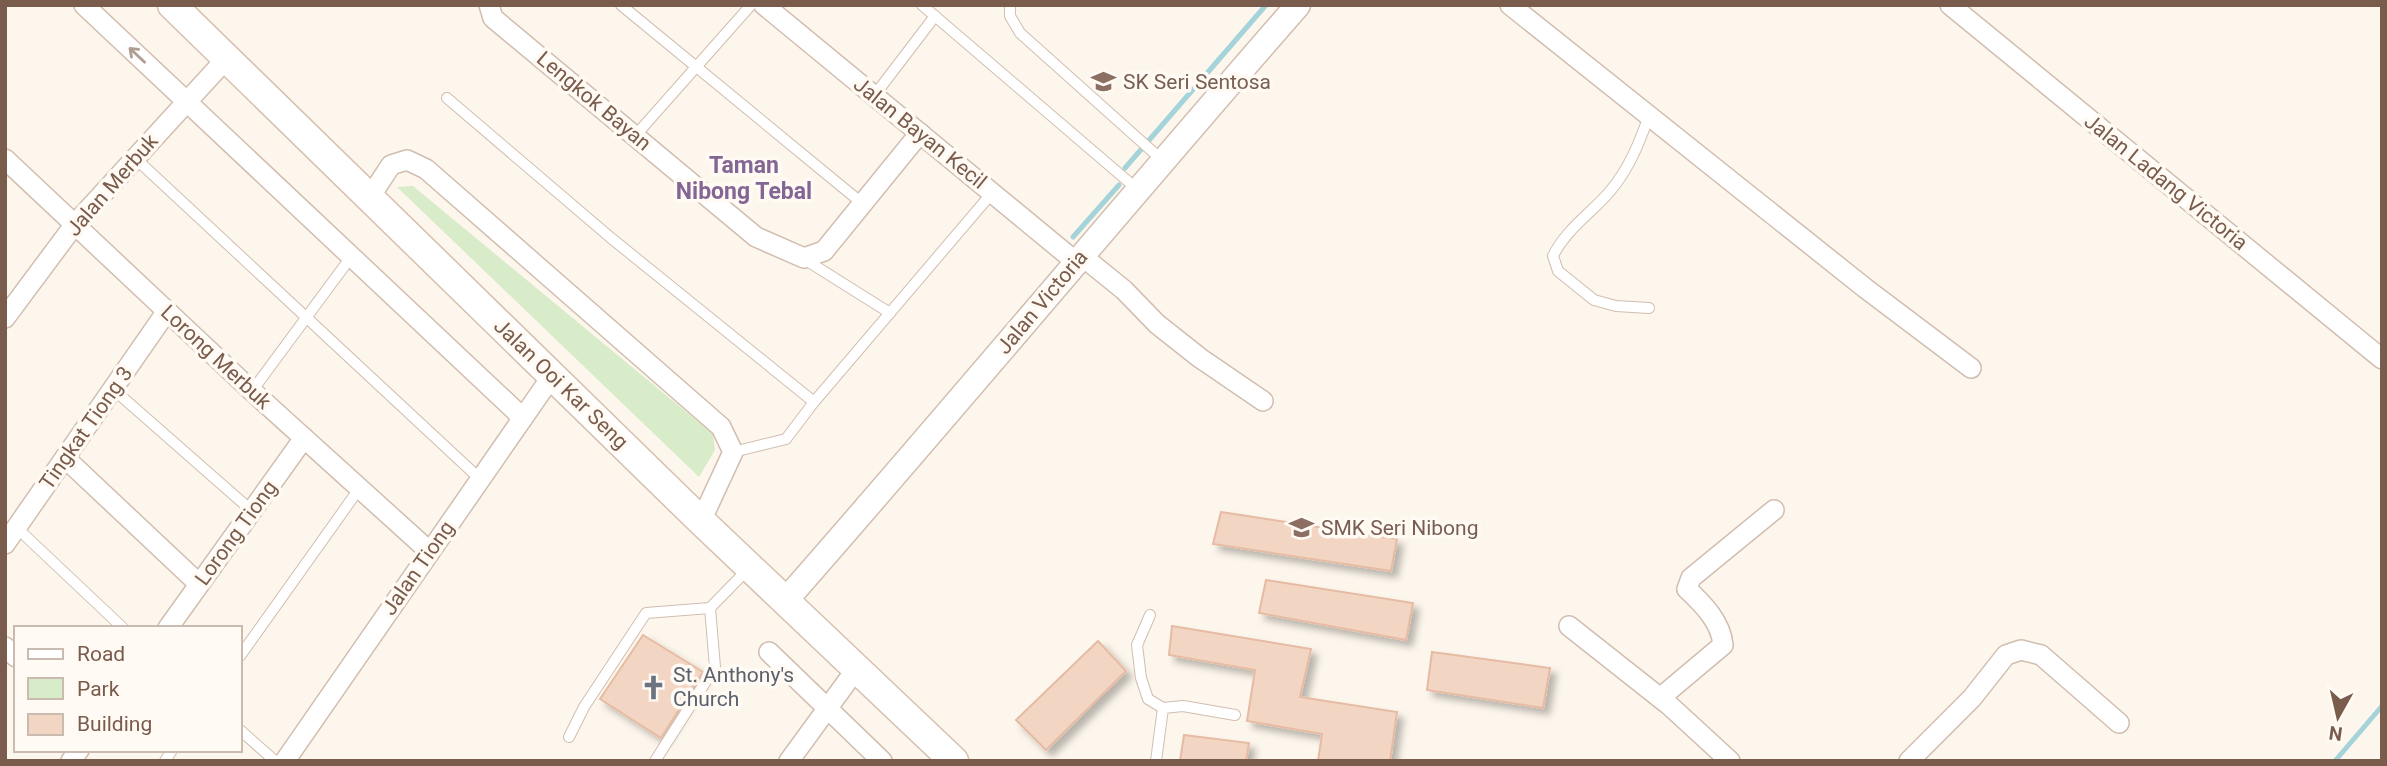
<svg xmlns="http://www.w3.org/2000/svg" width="2387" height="766" font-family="Roboto,sans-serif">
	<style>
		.green { fill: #d8ecc9 }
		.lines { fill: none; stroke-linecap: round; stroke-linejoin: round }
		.stream { stroke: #a5d3da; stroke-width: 5 }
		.building { fill: #f3d5c3; stroke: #e6bba3; stroke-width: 2; filter: url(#shadow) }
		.service-casing { stroke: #d1beb0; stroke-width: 12 }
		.minor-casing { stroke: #d1beb0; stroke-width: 22 }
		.tertiary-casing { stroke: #d1beb0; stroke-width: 27 }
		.secondary-casing { stroke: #d6c0b0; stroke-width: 31 }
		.service { stroke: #fff; stroke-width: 10 }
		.minor { stroke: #fff; stroke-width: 19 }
		.tertiary { stroke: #fff; stroke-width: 24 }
		.secondary { stroke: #fff; stroke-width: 28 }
		.oneway { stroke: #af9d94 }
		.labels { text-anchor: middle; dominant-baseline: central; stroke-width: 7; stroke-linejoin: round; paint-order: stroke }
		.education-label { font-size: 21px; fill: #785e54; stroke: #fffaf3; text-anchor: start }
		.street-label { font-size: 21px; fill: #7a5c4d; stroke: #fffaf3 }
		.worship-label { font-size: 21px; fill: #5b616d; stroke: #fffaf3; text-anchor: start }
		.neighbourhood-label { font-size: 23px; font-weight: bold; fill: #846695; stroke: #fffaf3 }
	</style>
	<defs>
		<filter id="shadow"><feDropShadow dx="6" dy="6" stdDeviation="3.5" flood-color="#0004"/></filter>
	</defs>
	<rect width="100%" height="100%" fill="#fdf6ec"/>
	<path class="green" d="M413 186 713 434 715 450 699 477 397 187Z"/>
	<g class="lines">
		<g class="stream">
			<path d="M1125 168 1266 5"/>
			<path d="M1073 237 1119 185"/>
			<path d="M2335 761 2382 706"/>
		</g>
	</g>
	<g class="building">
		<path d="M1221 512 1397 539 1391 571 1213 544Z"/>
		<path d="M1266 580 1413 603 1406 640 1259 613Z"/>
		<path d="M1172 626 1311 649 1300 697 1397 712 1390 761H1318L1322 734 1247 721 1255 670 1169 655Z"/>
		<path d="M643 635 703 672 661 738 600 699Z"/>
		<path d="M1098 641 1126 671 1046 750 1016 720Z"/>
		<path d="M1432 652 1550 668 1543 708 1427 690Z"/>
		<path d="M1184 735 1249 743 1246 761H1180Z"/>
	</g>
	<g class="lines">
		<defs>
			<g id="service">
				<path d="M621 5 863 204"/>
				<path d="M922 5 1137 189"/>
				<path d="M1010 5V16L1020 33 1162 160"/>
				<path d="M874 96 935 16"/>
				<path d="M447 98 611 238 814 402"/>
				<path d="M1649 116C1639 143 1630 167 1611 190 1593 212 1566 229 1553 256L1558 271 1594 300 1616 306 1649 308"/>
				<path d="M635 136 751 5"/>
				<path d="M135 158 480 479"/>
				<path d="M804 259 890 313"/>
				<path d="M113 389 252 511"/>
				<path d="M252 391 351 257"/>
				<path d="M733 452 786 439 814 402 992 193"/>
				<path d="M17 528 123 628"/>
				<path d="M1150 615 1137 645 1141 678 1148 699 1163 708"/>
				<path d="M240 656 359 489"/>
				<path d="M240 730 275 761"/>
				<path d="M569 737 584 707 646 613 710 608"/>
				<path d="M165 761 172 750"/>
				<path d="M655 761 715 667 710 608 748 569"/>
				<path d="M1156 761 1163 708 1183 706 1235 715"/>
			</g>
			<g id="minor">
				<path d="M84 5 523 418"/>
				<path d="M489 5 493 18 756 237 804 258 824 251 920 133"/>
				<path d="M764 5 1076 262"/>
				<path d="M1510 5 1865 288 1971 368"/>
				<path d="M1950 5 2382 359"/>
				<path d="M5 159 252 391 430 552"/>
				<path d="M370 197 391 165 407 160 426 169 721 427 733 452 701 521"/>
				<path d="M1082 256 1124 290 1157 324 1200 358 1263 401"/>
				<path d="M5 318 75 224 226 59"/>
				<path d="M65 458 199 584"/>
				<path d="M5 544 167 311"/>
				<path d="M1569 626 1669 705 1730 761"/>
				<path d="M168 628 304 438"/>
				<path d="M5 647 16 657"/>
				<path d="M769 652 882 761"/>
				<path d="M1660 698 1723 645C1721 622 1703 604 1687 589L1691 578 1774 510"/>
				<path d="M71 761 79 750"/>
				<path d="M285 761 552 376"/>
				<path d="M789 761 857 668"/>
				<path d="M1909 761 1972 698 2006 655 2021 650 2041 655 2119 723"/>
			</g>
			<path id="tertiary" d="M786 600C959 403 1126 202 1298 5"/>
			<path id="secondary" d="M172 5 701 521 954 761"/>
		</defs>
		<use href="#service" class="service-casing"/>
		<use href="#minor" class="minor-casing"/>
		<use href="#tertiary" class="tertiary-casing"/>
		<use href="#secondary" class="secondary-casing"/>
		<use href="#service" class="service"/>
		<use href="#minor" class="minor"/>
		<use href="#tertiary" class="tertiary"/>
		<use href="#secondary" class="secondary"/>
	</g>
	<defs><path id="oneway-shaft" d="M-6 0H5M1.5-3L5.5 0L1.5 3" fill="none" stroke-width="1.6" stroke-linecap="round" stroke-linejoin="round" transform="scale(1.75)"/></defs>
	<use class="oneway" href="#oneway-shaft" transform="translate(137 55) rotate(-137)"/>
	<defs>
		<symbol id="school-bare" viewBox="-9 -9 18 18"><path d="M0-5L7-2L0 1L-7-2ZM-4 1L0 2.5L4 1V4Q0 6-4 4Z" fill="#8d6e63" stroke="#fffaf3" stroke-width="2.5" paint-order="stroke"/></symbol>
		<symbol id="church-bare" viewBox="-9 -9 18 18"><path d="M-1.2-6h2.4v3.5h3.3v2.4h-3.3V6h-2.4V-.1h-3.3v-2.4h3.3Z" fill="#6b7280" stroke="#fffaf3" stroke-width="2.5" paint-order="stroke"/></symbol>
	</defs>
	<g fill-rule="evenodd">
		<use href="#school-bare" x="1086" y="64" width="35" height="35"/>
		<use href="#school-bare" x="1284" y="510" width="35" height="35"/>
		<use href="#church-bare" x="636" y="670" width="35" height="35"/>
	</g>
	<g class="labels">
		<g class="education-label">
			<text x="1123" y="82">SK Seri Sentosa</text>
			<text x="1321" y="528">SMK Seri Nibong</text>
		</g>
		<g class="street-label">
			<text transform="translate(594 101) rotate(40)">Lengkok Bayan</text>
			<text transform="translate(920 133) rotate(39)">Jalan Bayan Kecil</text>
			<text transform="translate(2166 182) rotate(39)">Jalan Ladang Victoria</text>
			<text transform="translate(112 185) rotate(-49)">Jalan Merbuk</text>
			<text transform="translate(1042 302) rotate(-50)">Jalan Victoria</text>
			<text transform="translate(216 357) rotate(43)">Lorong Merbuk</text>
			<text transform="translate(561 384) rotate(44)">Jalan Ooi Kar Seng</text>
			<text transform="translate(86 428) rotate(-55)">Tingkat Tiong 3</text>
			<text transform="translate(236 533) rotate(-54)">Lorong Tiong</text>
			<text transform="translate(418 568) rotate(-55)">Jalan Tiong</text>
		</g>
		<g class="worship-label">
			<text x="673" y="675">St. Anthony's<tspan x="673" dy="24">Church</tspan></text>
		</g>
		<g class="neighbourhood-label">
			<text x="744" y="165">Taman<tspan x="744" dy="26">Nibong Tebal</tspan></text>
		</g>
	</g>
	<rect width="2387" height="766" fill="none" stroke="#7a5c4d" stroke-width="14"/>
	<rect x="14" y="626" width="228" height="126" fill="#fffaf3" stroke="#cabbb1" stroke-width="2"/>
	<rect x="28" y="649" width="35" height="10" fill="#ffffff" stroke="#cabbb1" stroke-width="2"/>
	<text x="77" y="661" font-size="21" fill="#7a5c4d">Road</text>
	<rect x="28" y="678" width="35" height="21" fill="#d8ecc9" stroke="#cabbb1" stroke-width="2"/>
	<text x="77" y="696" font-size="21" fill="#7a5c4d">Park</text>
	<rect x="28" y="714" width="35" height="21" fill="#f3d5c3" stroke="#cabbb1" stroke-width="2"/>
	<text x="77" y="731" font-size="21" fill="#7a5c4d">Building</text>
	<g transform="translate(2338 717) rotate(188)" stroke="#fffaf3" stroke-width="5" paint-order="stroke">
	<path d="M0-5L12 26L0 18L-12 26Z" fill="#7a5c4d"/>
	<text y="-10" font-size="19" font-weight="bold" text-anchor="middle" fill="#7a5c4d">N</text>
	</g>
</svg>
